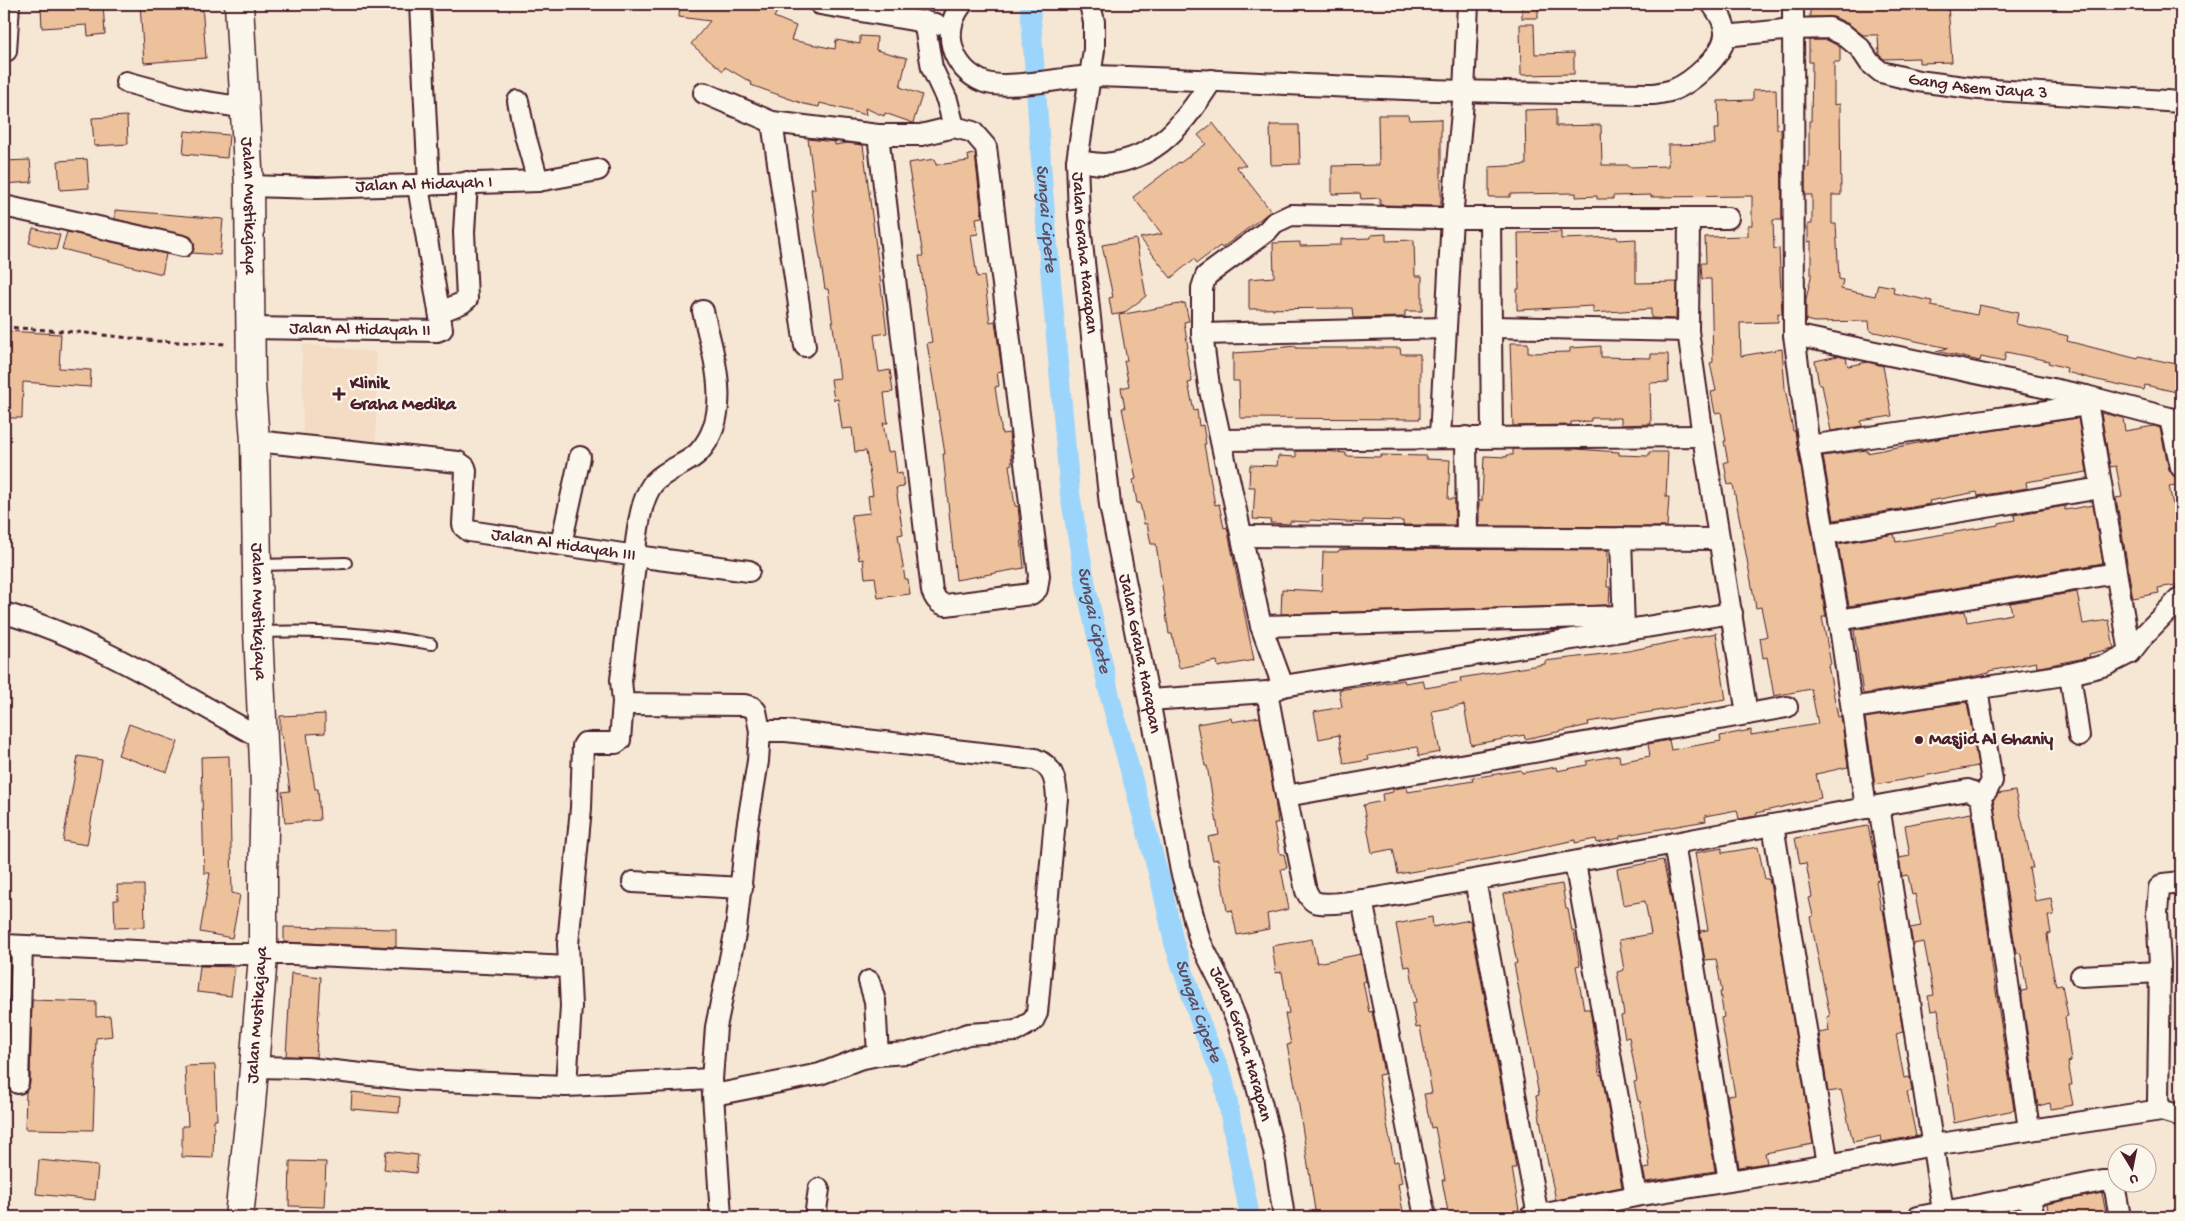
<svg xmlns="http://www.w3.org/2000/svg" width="2185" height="1221" font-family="'Gochi Hand',sans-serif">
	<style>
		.built { fill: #f3dcc3 }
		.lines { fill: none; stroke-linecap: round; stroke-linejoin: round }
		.canal { stroke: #9cd5fc; stroke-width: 20 }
		.building { fill: #ecc19c; stroke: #4a1f2b }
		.lane-casing { stroke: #4a1f2b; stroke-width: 14 }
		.street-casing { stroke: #4a1f2b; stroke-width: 24 }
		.secondary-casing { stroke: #4a1f2b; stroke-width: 31 }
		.path { stroke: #4a1f2b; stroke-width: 3; stroke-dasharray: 5 4; stroke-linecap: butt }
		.lane { stroke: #fbf7ec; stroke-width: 10 }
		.street { stroke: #fbf7ec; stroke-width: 20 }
		.secondary { stroke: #fbf7ec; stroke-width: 28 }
		.poi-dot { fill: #4a1f2b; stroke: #fbf7ec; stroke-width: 2 }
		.labels { text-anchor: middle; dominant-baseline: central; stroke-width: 4.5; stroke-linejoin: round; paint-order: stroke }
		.street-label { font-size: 18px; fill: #4a1f2b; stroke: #fbf7ec }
		.poi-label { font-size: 18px; font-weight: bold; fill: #4a1f2b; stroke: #fbf7ec; text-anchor: start }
		.water-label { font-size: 19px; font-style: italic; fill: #5e4c5f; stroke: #fbf7ec }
	</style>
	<rect width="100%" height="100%" fill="#f6e7d4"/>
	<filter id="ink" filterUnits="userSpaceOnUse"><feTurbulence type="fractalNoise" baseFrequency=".02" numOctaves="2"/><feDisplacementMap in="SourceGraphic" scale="10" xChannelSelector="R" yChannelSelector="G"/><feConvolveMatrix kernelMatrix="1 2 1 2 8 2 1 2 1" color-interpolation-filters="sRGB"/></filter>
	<g filter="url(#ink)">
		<path class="built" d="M302 344 376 352V444L303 437Z"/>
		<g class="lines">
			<path class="canal" id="s1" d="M1030 4 1043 190 1070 494 1086 586 1110 697 1162 887 1174 943 1203 1030 1223 1078 1250 1217"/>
		</g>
		<g class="building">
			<path d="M73 4H103L105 34 88 36 87 25 42 28 41 7Z"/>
			<path d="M140 4H202L206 58 144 63Z"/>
			<path d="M680 4H757L777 12 774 17 796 26 791 40 835 49 836 40 860 44V36L877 37 876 50 907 58 900 87 922 95 913 123 885 113 884 116 865 108 866 115 820 103 819 107 804 104 751 85 752 83 725 67 723 71 691 44 710 21 679 17Z"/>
			<rect x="1522" y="4" width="16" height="14"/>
			<path d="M1810 4H1948L1952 62 1919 63V58L1884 59 1879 55 1878 35H1863L1849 24 1834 17H1810Z"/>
			<path d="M1520 24H1534L1535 54 1574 53V74L1521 75Z"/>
			<path d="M1809 40H1827L1840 47V62H1834V105L1840 104 1841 195H1832V224H1836L1839 279 1843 280 1841 289 1875 296 1878 284 1894 287 1893 293 1932 301 1931 306 1977 315 1979 305 2018 313 2016 324 2068 336 2067 341 2138 359 2139 356 2181 365V393L2145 385 2144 390 2093 379 2066 372 2067 368 2048 363 2049 361 2006 352 2004 362 1981 357 1980 361 1936 351 1948 348 1870 331 1869 321 1814 322 1806 320V299L1811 277V241L1808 242V224H1812V195H1805V167H1809V121H1811L1812 62H1809Z"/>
			<path d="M1776 89 1777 129H1781L1782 220H1773L1774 249 1779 248 1782 314 1778 313V322L1740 323 1741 356 1782 349 1785 388 1793 431H1795L1826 617H1822L1831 664 1828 665 1838 717 1841 716 1848 767 1816 774 1821 798 1756 813V816L1739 819 1737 810 1705 816 1706 821 1620 836V838L1597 843 1596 839 1575 843V840L1488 859 1398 874 1393 849 1372 853 1363 805 1383 801 1382 794 1393 792V789L1407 787 1408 792 1473 781 1472 778 1521 770 1522 773 1556 767 1557 771 1587 765V761L1619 755 1620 762 1650 756 1648 744 1669 740 1671 750 1721 741 1720 736 1735 733 1751 730V735L1818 724 1811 689 1774 696 1767 657 1763 658 1760 638 1767 636 1761 607 1756 608 1733 484 1728 485 1724 462H1728L1724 441H1726L1721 412 1715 413 1711 392 1716 391 1710 363 1713 362 1711 279H1702L1701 263H1706L1705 237 1748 236V225H1752V196L1651 197V195L1613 196V199H1597V196L1576 197V193L1510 194V197H1489V167L1526 165 1525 110 1556 109V126L1601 125 1602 165H1629V167L1668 166V145L1715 144 1714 129H1719L1718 101 1753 100V90Z"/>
			<path d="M1378 115H1408L1409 120 1441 119V206L1380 205V198L1361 199 1360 193 1332 194V166L1379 165Z"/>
			<path d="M127 116 128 144 94 146 92 118Z"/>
			<path d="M1213 123 1246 166H1236L1271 211 1222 248 1220 246 1197 263 1194 259 1171 278 1140 238 1162 234 1133 197 1179 162 1180 163 1206 144 1198 135Z"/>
			<path d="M1270 125H1299L1300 164 1271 165Z"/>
			<path d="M185 131 229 135 227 158 183 154Z"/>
			<path d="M808 139 835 142V145L847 143 863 145 887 333 874 335 879 372 890 370 893 392 884 393 888 423H883L888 452 894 451 897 474 902 473 904 487 896 488 903 534 898 535 905 579H908L910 594 878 598 875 577 865 578 863 559 859 560 851 515 870 513 868 496 873 495 866 451 855 452 852 428 842 429 838 399 834 400 831 379 840 378 828 289H825L815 226 811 189H815Z"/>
			<path d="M975 154 982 217 976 218 978 234 971 235 977 277 984 276 990 322 995 321 1002 371 997 372 999 386 995 387 1002 434 1009 433 1012 464 1009 465 1015 506H1018L1024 568 956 580 943 454H945L927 343 932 342 919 256H923L908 163 935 159 936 165 969 161 968 155Z"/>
			<path d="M87 159 89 188 60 190 58 161Z"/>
			<path d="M30 160 32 182 4 184V161Z"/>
			<path d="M115 210 223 219 220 255 192 253 194 243 191 237 115 219Z"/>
			<path d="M33 228 60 235 56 250 29 243Z"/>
			<path d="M67 232 166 254 162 274 62 249Z"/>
			<path d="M1561 232V239L1617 237 1618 240 1636 239V283L1677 282 1676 319 1651 318V309L1593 313V306L1517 310V289H1519L1518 233Z"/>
			<path d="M1386 234V241L1414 240 1415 276H1422V311H1405V317L1353 318 1352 308 1249 309V279L1274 277 1273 243 1300 242V246L1341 245V239L1371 238V235Z"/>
			<path d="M1136 239 1146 296 1124 313 1112 315 1109 298 1113 297 1102 245Z"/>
			<path d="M1185 303 1189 321 1184 322 1188 348 1186 349 1192 382 1188 383 1194 411 1197 410 1199 426 1203 425 1206 444H1204L1215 505 1219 504 1224 528 1227 527 1254 660 1218 667 1217 661 1179 668 1172 634H1169L1156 544H1151L1147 524H1144L1140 503H1137L1133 480 1136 479 1122 408H1125L1121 388 1129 386 1124 361H1127L1119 315Z"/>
			<path d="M4 331 61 334 59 368 91 370 90 387 23 382 22 418H5L6 380H4Z"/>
			<path d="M1510 343H1528V353L1570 352V348L1601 346V357L1651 358V354H1668L1669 382 1650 383 1651 424 1621 425V418H1591V421L1571 422V425L1513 426Z"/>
			<path d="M1296 346V348H1400L1401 354H1420V419L1240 418 1239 381H1233V353L1265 351V349Z"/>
			<path d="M1838 356 1846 358 1848 366 1868 362 1883 366 1892 416 1861 421 1862 426 1831 431 1822 385H1819L1815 361Z"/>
			<path d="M2101 413 2123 418 2125 431 2154 426 2160 428 2169 470 2176 477 2177 485 2169 486 2175 515 2181 514V584L2158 588 2159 593 2133 598 2116 498 2122 497 2116 466 2110 467Z"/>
			<path d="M2078 418 2087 472 2026 482 2027 488 1978 496 1977 492 1929 501 1930 504 1834 520 1823 456 1867 450V453L1943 438Z"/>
			<path d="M1513 449H1576L1619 452V455L1649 456V452H1668L1666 497H1669L1667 527 1479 526V500L1482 501 1484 456 1507 457V455H1513Z"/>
			<path d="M1296 451H1324L1346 453V456L1381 457V455L1426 456V459L1450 460 1448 499H1455V525H1403V521L1363 520V523L1310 520V522L1290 521V524L1270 523 1271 520 1253 519 1255 487H1249L1250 465 1277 466 1278 456 1296 457Z"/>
			<path d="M2093 505 2103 563 1849 606 1838 544 1894 534 1896 542 1998 525V523L2015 520 2014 515 2065 506V510Z"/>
			<path d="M1353 549 1608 550 1607 587H1610L1609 605 1281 614 1282 589 1322 591 1323 552H1338L1339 550Z"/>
			<path d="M2077 592 2083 624 2109 620 2114 648 2089 654 2090 657 2040 667H2037L2036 662 1989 671V673L1971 677 1863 694 1854 630 1965 611 1967 622 2012 614 2010 603Z"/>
			<path d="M1716 633 1726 700 1588 722 1589 725 1525 739 1524 735 1471 745 1464 705 1432 711 1440 752 1419 756 1417 747 1368 756 1369 760 1344 764 1339 735 1319 739 1314 712 1342 707 1339 690 1404 680 1405 683 1423 680 1425 688 1461 682 1460 678 1545 664V661L1628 651Z"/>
			<path d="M1967 702 1978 766 1875 785 1865 718Z"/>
			<path d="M325 714V733L307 734 315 789H318L320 820 285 823 282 792 290 791 282 735H280V716Z"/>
			<path d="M1260 717 1275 799 1278 823H1274L1280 854H1284L1287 868 1281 869 1289 909 1267 914 1269 929 1237 935 1232 910 1227 911 1218 859 1213 860 1208 837 1219 835 1207 766H1205L1197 724 1231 718 1232 722Z"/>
			<path d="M129 724 178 742 167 772 118 755Z"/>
			<path d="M78 756 102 760 87 845 63 841Z"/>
			<path d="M229 756 232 893 240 895 232 938 200 932 210 873H204L201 757Z"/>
			<path d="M2015 791 2033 868H2029L2035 901 2051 898 2054 915 2048 916 2051 933 2047 934 2049 951 2056 986 2062 985 2068 1016 2065 1017 2071 1061 2068 1062 2072 1085H2069L2073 1105 2051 1109 2050 1103 2038 1106 2021 991 2027 990 2021 956 2020 953H2016L1993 800 1998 794Z"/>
			<path d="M1971 813 1992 958H1991L2014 1110 1954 1123 1938 1010 1931 1011 1928 996 1934 995 1924 942 1913 944 1910 928 1921 926 1915 894 1912 895 1908 875 1902 876 1899 858 1910 856 1905 825Z"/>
			<path d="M1868 826 1876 863 1879 880 1876 881 1881 910H1883L1884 915 1903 1032 1896 1034 1904 1078 1910 1077 1912 1091 1907 1092 1916 1136 1882 1142 1881 1136 1853 1142 1841 1090 1828 1092 1819 1033 1829 1031 1827 1017 1830 1016 1810 917 1813 916 1809 898 1812 897 1806 863 1800 864 1795 838Z"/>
			<path d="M1758 847 1765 879H1769L1775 909 1813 1144 1765 1153 1767 1163 1739 1167 1727 1096 1735 1095 1721 1018 1724 1017 1720 992H1722L1716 959 1705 960 1700 931 1708 930 1695 853 1722 848V853Z"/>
			<path d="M1663 860 1673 908 1715 1171 1646 1182 1643 1169 1650 1168 1648 1151 1640 1101H1638L1634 1082 1637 1081 1629 1037 1625 1038 1621 1016 1624 1015 1617 972 1624 970 1619 940 1651 934 1645 901 1623 905 1617 869Z"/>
			<path d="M1562 884 1566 909H1568L1572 931H1574L1580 965 1576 966 1584 1009H1590L1600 1075H1602L1622 1187 1556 1200 1546 1154 1536 1096 1539 1095 1514 964 1517 963 1503 894Z"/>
			<path d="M117 885H144L145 927 115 928 114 900H118Z"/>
			<path d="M1432 917 1433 927 1470 920 1511 1138 1516 1168H1512L1519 1210 1481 1217H1449L1442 1180H1445L1435 1127 1431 1128 1424 1094 1432 1093 1420 1027 1416 1028 1412 1003 1416 1002 1410 966 1404 967 1396 924Z"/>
			<path d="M284 927 396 929V947L284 942Z"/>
			<path d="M1312 939 1317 963 1361 954 1366 981 1363 982 1369 1012 1372 1011 1384 1074 1378 1075 1394 1162 1398 1161 1402 1183 1398 1184 1404 1217H1316L1298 1100 1287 1045 1291 1044 1285 1014 1289 1013 1282 972 1276 973 1272 946Z"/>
			<path d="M200 966 235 967 231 996 197 992Z"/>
			<path d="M291 973 321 977 316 1057 286 1056Z"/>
			<path d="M32 1000 96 1002V1017L110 1016 112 1036 96 1038 93 1130 25 1129 26 1091 30 1083Z"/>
			<path d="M215 1065 217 1120H214L213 1158 182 1157V1126H188L185 1066Z"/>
			<path d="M352 1092 400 1097 399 1113 351 1109Z"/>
			<path d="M386 1151 418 1155 416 1173 384 1169Z"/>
			<path d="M39 1160 98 1166 95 1200 36 1194Z"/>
			<path d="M290 1161 326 1162 324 1207 289 1206Z"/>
			<path d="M2102 1193 2107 1217H2049L2047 1204Z"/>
		</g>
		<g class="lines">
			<defs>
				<g id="lane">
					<path d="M259 565 346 563"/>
					<path d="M258 632C316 630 374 633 431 644"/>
				</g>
				<g id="street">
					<path d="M420 4 429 185"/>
					<path d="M820 4 936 24"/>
					<path d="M962 4C940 32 952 69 984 82 1007 91 1068 76 1096 76 1219 80 1342 88 1465 91 1528 93 1591 93 1654 94 1660 93 1667 92 1673 90 1691 83 1723 56 1725 35 1726 24 1719 13 1712 4"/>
					<path id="s2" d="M1090 4 1094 22V50L1077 161 1079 215 1110 505 1149 700 1181 871 1200 941 1222 985 1238 1024 1256 1083 1274 1151 1284 1217"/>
					<path d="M1793 4 1794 335 1809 446 1839 620 1866 808"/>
					<path id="s3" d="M1725 36 1793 29 1829 28 1844 35 1860 48 1870 63 1881 72 1918 81 1979 89 2181 102"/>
					<path d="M6 51 9 4"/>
					<path d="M126 82 189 99 245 108"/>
					<path d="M704 93 772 122 878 135H921L954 127"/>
					<path d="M518 101 525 135 538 181"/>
					<path d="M772 122 805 346"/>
					<path d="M878 135 932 591C935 598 938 604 946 605L1031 594 1037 589 1039 576 986 147 973 132 954 127 947 100 932 68 924 21"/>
					<path d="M1077 161C1086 162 1095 164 1104 164 1158 160 1185 122 1212 80"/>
					<path id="s4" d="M249 186 318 188 538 181 598 170"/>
					<path d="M4 206 183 246"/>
					<path d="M1490 218 1492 437"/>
					<path d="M1689 218 1688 331 1703 436 1747 714"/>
					<path d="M440 312 462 303 467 299 464 232 467 182"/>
					<path d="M1491 327 1688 331"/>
					<path id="s5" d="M251 328 437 331 442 329 418 186"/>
					<path d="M1202 334 1445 328"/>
					<path d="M1794 335 2086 396 2181 421"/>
					<path d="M2086 396 2130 653"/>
					<path d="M2170 419 2181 467"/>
					<path d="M1440 437 1452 218 1464 91 1468 4"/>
					<path d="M1466 437 1467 537"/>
					<path d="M1221 440 1703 436"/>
					<path id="s6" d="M255 441 458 462 465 467 466 471 463 524 464 527 469 531 636 556 621 680 623 702 627 704 744 705 752 707 756 711 760 731 758 761 747 828 736 929 716 1027 712 1079 721 1217"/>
					<path d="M1809 446 2087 405"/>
					<path d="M1825 534 2101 488"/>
					<path d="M1243 536 1719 539"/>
					<path d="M1621 538 1624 629"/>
					<path d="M561 544 580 457"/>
					<path d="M634 555C638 533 639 504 652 485 663 470 687 465 699 452 734 413 713 355 703 311"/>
					<path d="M636 556 749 571"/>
					<path d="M4 613C96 639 179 694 263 739"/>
					<path d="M1839 620 2116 573"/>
					<path d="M1261 626 1623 616"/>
					<path d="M2070 674 2079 736"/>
					<path d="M1283 686 1261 626 1209 386 1202 334V288L1206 276 1267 231 1274 223 1291 215 1438 218H1728"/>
					<path d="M1977 689 1992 781 1987 790 1979 796"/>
					<path d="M1271 691 1283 686 1732 613"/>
					<path d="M1149 700 1267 692 1286 796 1306 891C1309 896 1310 900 1315 902 1331 909 1424 889 1446 885 1620 854 1793 820 1968 790 1976 793 1979 795 1982 803L2029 1129"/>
					<path d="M1852 708 2070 674 2106 665 2130 653 2144 635 2181 597"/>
					<path d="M1286 796 1787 707"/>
					<path d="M1879 806 1944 1217"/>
					<path d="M1773 825 1828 1165"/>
					<path d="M1674 843 1729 1181"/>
					<path d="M1575 863 1636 1196"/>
					<path d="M1475 880 1538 1216"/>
					<path d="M633 882 742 888"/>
					<path d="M2181 882 2164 884 2159 888 2157 913 2160 964 2158 1101 2161 1110 2181 1116"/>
					<path d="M1362 900 1425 1217"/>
					<path d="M4 945 202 954H294L569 967"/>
					<path d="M2081 976 2159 972"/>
					<path d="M869 981 875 1001 878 1055"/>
					<path d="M255 1067 307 1068 416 1080 566 1086 712 1079"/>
					<path d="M18 1083 22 946"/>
					<path d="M566 1086 571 1006 568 944 581 808 583 746 585 743H616L620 740 623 702"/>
					<path d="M714 1095 820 1074 859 1059 878 1055 907 1053 925 1049 968 1034 1016 1031 1033 1021 1037 1013 1057 798C1056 780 1053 766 1035 759L786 731H760"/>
					<path d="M2029 1195 2034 1217"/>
					<path d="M815 1217 819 1189"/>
					<path d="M1530 1217 1636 1196 1828 1165 1933 1145 2161 1110"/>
					<path d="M1918 1217 2103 1181H2110L2114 1184 2120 1217"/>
				</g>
				<g id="secondary">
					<path id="s7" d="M239 4 249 186 251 385 255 441 258 632 265 785 263 876V956L251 1105 239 1217"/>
				</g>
			</defs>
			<use href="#lane" class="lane-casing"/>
			<use href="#street" class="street-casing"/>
			<use href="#secondary" class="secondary-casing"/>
			<path class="path" d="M4 327 77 332 157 341 228 344"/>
			<use href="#lane" class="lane"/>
			<use href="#street" class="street"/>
			<use href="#secondary" class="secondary"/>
		</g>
	</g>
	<g class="poi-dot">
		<path d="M336.5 386.5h5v5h5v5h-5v5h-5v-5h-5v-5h5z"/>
		<circle cx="1919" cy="740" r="5"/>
	</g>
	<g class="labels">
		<g class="street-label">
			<text stroke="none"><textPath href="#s3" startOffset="272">Gang Asem Jaya 3</textPath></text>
			<text stroke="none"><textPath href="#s4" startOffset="175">Jalan Al Hidayah I</textPath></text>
			<text stroke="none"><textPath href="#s7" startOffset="202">Jalan Mustikajaya</textPath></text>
			<text stroke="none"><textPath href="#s2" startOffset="251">Jalan Graha Harapan</textPath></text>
			<text stroke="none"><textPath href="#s5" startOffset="109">Jalan Al Hidayah II</textPath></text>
			<text stroke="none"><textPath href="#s6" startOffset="375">Jalan Al Hidayah III</textPath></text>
			<text stroke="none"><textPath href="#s7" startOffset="608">Jalan Mustikajaya</textPath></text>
			<text stroke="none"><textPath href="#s2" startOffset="656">Jalan Graha Harapan</textPath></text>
			<text transform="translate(258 1015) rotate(-86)">Jalan Mustikajaya</text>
			<text stroke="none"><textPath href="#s2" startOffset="1061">Jalan Graha Harapan</textPath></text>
		</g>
		<g class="poi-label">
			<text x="350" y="384">Klinik<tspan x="350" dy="21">Graha Medika</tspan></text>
			<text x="1929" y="740">Masjid Al Ghaniy</text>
		</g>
		<g class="water-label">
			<text stroke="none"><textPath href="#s1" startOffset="215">Sungai Cipete</textPath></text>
			<text stroke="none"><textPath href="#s1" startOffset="620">Sungai Cipete</textPath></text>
			<text stroke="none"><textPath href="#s1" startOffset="1025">Sungai Cipete</textPath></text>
		</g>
	</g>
	<rect width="2185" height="1221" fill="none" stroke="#fbf7ec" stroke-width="20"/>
	<rect x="10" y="10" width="2165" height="1201" fill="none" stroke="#4a1f2b" stroke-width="2" filter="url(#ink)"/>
	<g transform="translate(2132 1168) rotate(170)"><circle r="24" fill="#fbf7ec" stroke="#b4a19f"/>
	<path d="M0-4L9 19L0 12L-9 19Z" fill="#4a1f2b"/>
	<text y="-8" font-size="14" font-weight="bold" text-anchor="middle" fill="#4a1f2b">U</text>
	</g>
</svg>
